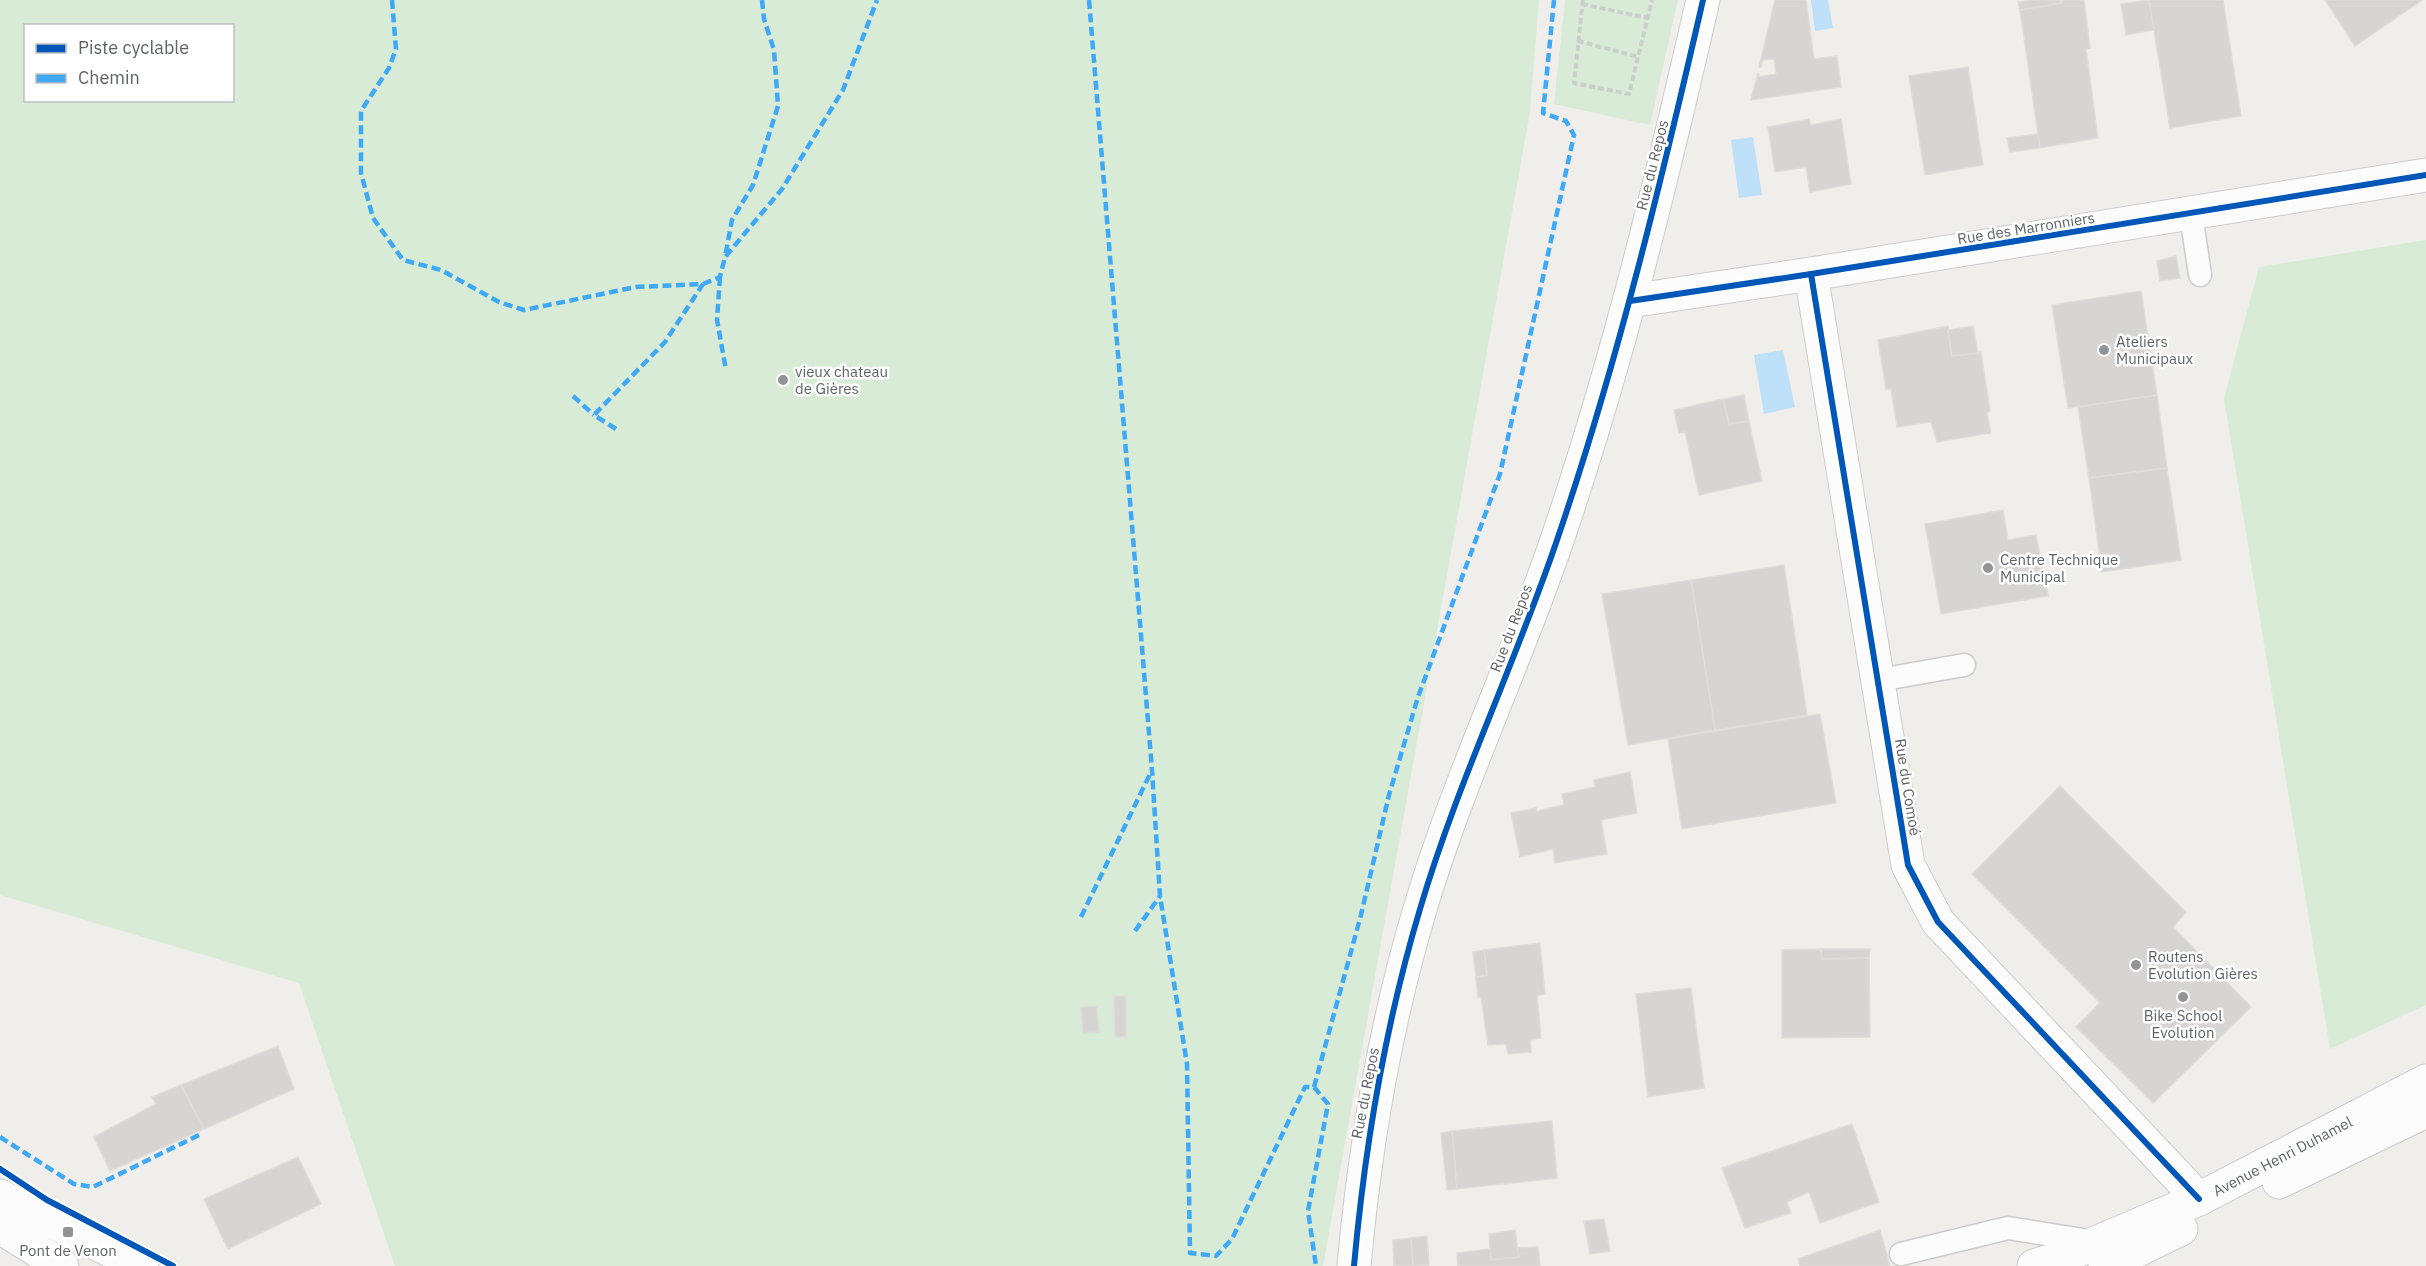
<svg xmlns="http://www.w3.org/2000/svg" width="2426" height="1266" font-family="'IBM Plex Sans',sans-serif">
	<style>
		.green { fill: #d8ebd6; fill-rule: evenodd }
		.water { fill: #bfe0f9 }
		.building { fill: #d6d5d3; stroke: #deddd9; stroke-width: 1.5 }
		.lines { fill: none; stroke-linecap: round; stroke-linejoin: round }
		.service-casing { stroke: #cbcccc; stroke-width: 25 }
		.minor-casing { stroke: #cbcccc; stroke-width: 35 }
		.secondary-casing { stroke: #cacacb; stroke-width: 35 }
		.path { stroke: #cacfcc; stroke-width: 4; stroke-dasharray: 6 3; stroke-linecap: butt }
		.service { stroke: #fdfcfc; stroke-width: 22 }
		.minor { stroke: #fdfcfc; stroke-width: 33 }
		.secondary { stroke: #fdfcfc; stroke-width: 33 }
		.quiet { stroke: #3fa9f5; stroke-width: 4.5; stroke-dasharray: 9 4.5; stroke-linecap: butt }
		.cycleway-casing { stroke: #fff; stroke-width: 10 }
		.cycleway { stroke: #0057b8; stroke-width: 6 }
		.poi-dot { fill: #919496; stroke: #fff; stroke-width: 2 }
		.labels { text-anchor: middle; dominant-baseline: central; stroke-width: 5; stroke-linejoin: round; paint-order: stroke }
		.street-label { font-size: 15px; fill: #5f6368; stroke: #fff }
		.poi-label { font-size: 15px; fill: #5f6368; stroke: #fff; text-anchor: start }
	</style>
	<rect width="100%" height="100%" fill="#efeeea"/>
	<g class="green">
		<path d="M0 0H1539L1530 112 1323 1266H395L299 983 0 895ZM26 26H232V100H26Z"/>
		<path d="M1565 0H1678L1650 125 1554 104Z"/>
		<path d="M2426 240V1005L2330 1049 2224 398 2259 267Z"/>
	</g>
	<g class="water">
		<path d="M1811 0H1828L1833 28 1815 31Z"/>
		<path d="M1753 137 1762 195 1739 198 1731 140Z"/>
		<path d="M1783 350 1795 407 1764 414 1754 355Z"/>
	</g>
	<g class="building">
		<path d="M1775 0H1806L1814 59 1837 56 1841 87 1751 100 1758 73 1759 77 1776 74 1774 59 1763 60 1761 67H1759Z"/>
		<path d="M2033 0H2061L2062 3 2020 10 2018 2Z"/>
		<path d="M2061 0H2084L2090 48 2086 49 2098 138 2040 148 2020 10 2062 3Z"/>
		<path d="M2149 0H2223L2241 116 2170 128Z"/>
		<path d="M2149 0 2154 30 2126 35 2121 4Z"/>
		<path d="M2325 0H2422L2355 46Z"/>
		<path d="M1968 67 1983 165 1925 175 1909 76Z"/>
		<path d="M1809 119 1811 125 1841 119 1851 184 1810 192 1806 167 1775 172 1768 127Z"/>
		<path d="M2038 134 2040 148 2010 152 2007 138Z"/>
		<path d="M2176 256 2180 278 2160 281 2157 261Z"/>
		<path d="M2141 291 2157 395 2068 408 2052 305Z"/>
		<path d="M1948 326 1952 356 1981 352 1990 411 1987 413 1991 433 1937 442 1931 422 1897 427 1891 389H1886L1878 340Z"/>
		<path d="M1973 326 1978 353 1952 356 1948 330Z"/>
		<path d="M1744 395 1749 421 1729 424 1723 399Z"/>
		<path d="M2157 395 2167 468 2089 478 2078 407Z"/>
		<path d="M1723 399 1729 424 1749 421 1762 481 1699 495 1685 432 1679 433 1674 410Z"/>
		<path d="M2167 468 2181 560 2102 572 2089 478Z"/>
		<path d="M2003 510 2008 540 2036 535 2048 596 1941 614 1925 524Z"/>
		<path d="M1784 565 1807 715 1715 730 1691 580Z"/>
		<path d="M1691 580 1715 730 1628 745 1602 594Z"/>
		<path d="M1820 714 1836 803 1682 829 1668 739Z"/>
		<path d="M1630 772 1637 813 1601 820 1607 854 1555 863 1553 849 1520 857 1511 813 1536 808V811L1564 805 1562 794 1595 787 1594 780Z"/>
		<path d="M2060 786 2186 912 2173 927 2251 1007 2153 1103 2076 1027 2100 1003 1972 874Z"/>
		<path d="M1540 943 1545 994 1537 995 1541 1038 1530 1040 1531 1052 1508 1054 1506 1044 1488 1045 1481 997H1478L1476 977 1487 975 1484 950Z"/>
		<path d="M1821 949 1822 959 1869 958 1870 1037 1782 1038V950Z"/>
		<path d="M1821 949H1870L1869 958 1822 959Z"/>
		<path d="M1484 950 1487 975 1476 977 1473 952Z"/>
		<path d="M1691 988 1704 1088 1648 1097 1636 994Z"/>
		<path d="M1114 996H1126V1037H1115Z"/>
		<path d="M1097 1006 1099 1032 1083 1033 1081 1007Z"/>
		<path d="M278 1046 294 1089 204 1129 181 1085Z"/>
		<path d="M181 1085 204 1129 110 1171 94 1137 156 1104 152 1097Z"/>
		<path d="M1552 1121 1557 1178 1457 1189 1452 1131Z"/>
		<path d="M1852 1124 1879 1202 1820 1223 1809 1192 1787 1202 1791 1213 1745 1228 1722 1168Z"/>
		<path d="M1452 1131 1457 1189 1447 1190 1441 1133Z"/>
		<path d="M298 1157 321 1204 228 1249 204 1199Z"/>
		<path d="M1604 1219 1610 1251 1590 1254 1584 1221Z"/>
		<path d="M1515 1230 1519 1257 1491 1260 1489 1234Z"/>
		<path d="M1880 1230 1890 1266H1800L1798 1259Z"/>
		<path d="M1427 1236 1429 1265 1413 1266 1411 1238Z"/>
		<path d="M1411 1238 1413 1266H1394L1393 1240Z"/>
		<path d="M1538 1247 1540 1266H1458L1457 1253 1490 1249 1491 1260 1519 1257 1517 1248Z"/>
	</g>
	<g class="lines">
		<defs>
			<g id="service">
				<path d="M2191 214 2200 275"/>
				<path d="M1879 680 1964 665"/>
				<path d="M1901 1254 2008 1228 2096 1242"/>
			</g>
			<g id="minor">
				<path d="M1811 274 1908 865 1938 922 2199 1199"/>
				<path d="M1630 301 1811 274 2426 175"/>
				<path d="M1354 1266C1365 1144 1385 1026 1420 909 1457 784 1514 666 1556 543 1617 365 1661 183 1703 0"/>
			</g>
			<g id="secondary">
				<path d="M2279 1182 2426 1111"/>
				<path d="M0 1196 142 1266"/>
				<path d="M0 1227 62 1266"/>
				<path id="s1" d="M2034 1266 2060 1258 2199 1199 2426 1081"/>
				<path d="M2105 1266 2181 1229"/>
			</g>
		</defs>
		<use href="#service" class="service-casing"/>
		<use href="#minor" class="minor-casing"/>
		<use href="#secondary" class="secondary-casing"/>
		<g class="path">
			<path d="M1583 0 1574 83 1629 94 1652 0"/>
			<path d="M1582 4 1648 18"/>
			<path d="M1578 41 1639 57"/>
		</g>
		<use href="#service" class="service"/>
		<use href="#minor" class="minor"/>
		<use href="#secondary" class="secondary"/>
		<g class="quiet">
			<path d="M392 0 396 49 389 68 361 111V173L373 218 403 260 441 270 499 302 524 310 636 287 703 284 720 277 725 257"/>
			<path d="M762 0 764 19 774 50 778 106 753 185 732 220 725 257 782 189 843 90 877 0"/>
			<path d="M1089 0 1152 770 1160 896 1187 1064 1190 1253 1216 1256 1232 1239 1305 1087H1314L1328 1104 1308 1211 1316 1266"/>
			<path d="M720 277 717 320 726 370"/>
			<path d="M573 396 594 415"/>
			<path d="M616 429 594 415 665 342 703 284"/>
			<path d="M1081 917 1151 772"/>
			<path d="M1135 931 1160 896"/>
			<path d="M1314 1087 1361 915 1389 795 1418 697 1500 474 1574 135 1566 121 1543 113 1554 0"/>
			<path d="M0 1137 74 1184 93 1187 199 1135"/>
		</g>
		<defs>
			<g id="cycleway">
				<path d="M1811 274 1908 865 1938 922 2199 1199"/>
				<path d="M1630 301 1811 274 2426 175"/>
				<path d="M0 1169 47 1200 173 1266"/>
				<path d="M1354 1266C1365 1144 1385 1026 1420 909 1457 784 1514 666 1556 543 1617 365 1661 183 1703 0"/>
			</g>
		</defs>
		<use href="#cycleway" class="cycleway-casing"/>
		<use href="#cycleway" class="cycleway"/>
	</g>
	<g class="poi-dot">
		<circle cx="2104" cy="350" r="6"/>
		<circle cx="783" cy="380" r="6"/>
		<circle cx="1988" cy="568" r="6"/>
		<circle cx="2136" cy="965" r="6"/>
		<circle cx="2183" cy="997" r="6"/>
		<rect x="62" y="1226" width="12" height="12" rx="3"/>
	</g>
	<g class="labels">
		<g class="street-label">
			<text transform="translate(1652 165) rotate(-76)">Rue du Repos</text>
			<text transform="translate(2026 228) rotate(-9)">Rue des Marronniers</text>
			<text transform="translate(1511 628) rotate(-69)">Rue du Repos</text>
			<text transform="translate(1908 787) rotate(81)">Rue du Comoé</text>
			<text transform="translate(1365 1093) rotate(-79)">Rue du Repos</text>
			<text stroke="none"><textPath href="#s1" startOffset="272">Avenue Henri Duhamel</textPath></text>
		</g>
		<g class="poi-label">
			<text x="2116" y="341">Ateliers<tspan x="2116" dy="17">Municipaux</tspan></text>
			<text x="795" y="371">vieux chateau<tspan x="795" dy="17">de Gières</tspan></text>
			<text x="2000" y="559">Centre Technique<tspan x="2000" dy="17">Municipal</tspan></text>
			<text x="2148" y="956">Routens<tspan x="2148" dy="17">Evolution Gières</tspan></text>
			<text x="2183" y="1015" text-anchor="middle">Bike School<tspan x="2183" dy="17">Evolution</tspan></text>
			<text x="68" y="1250" text-anchor="middle">Pont de Venon</text>
		</g>
	</g>
	<rect x="24" y="24" width="210" height="78" fill="#ffffff" stroke="#bfc1c3" stroke-width="1.5"/>
	<rect x="36" y="44" width="30" height="9" fill="#0057b8" stroke="#bfc1c3" stroke-width="1.5"/>
	<text x="78" y="54" font-size="18" fill="#5f6368">Piste cyclable</text>
	<rect x="36" y="74" width="30" height="9" fill="#3fa9f5" stroke="#bfc1c3" stroke-width="1.5"/>
	<text x="78" y="84" font-size="18" fill="#5f6368">Chemin</text>
</svg>
